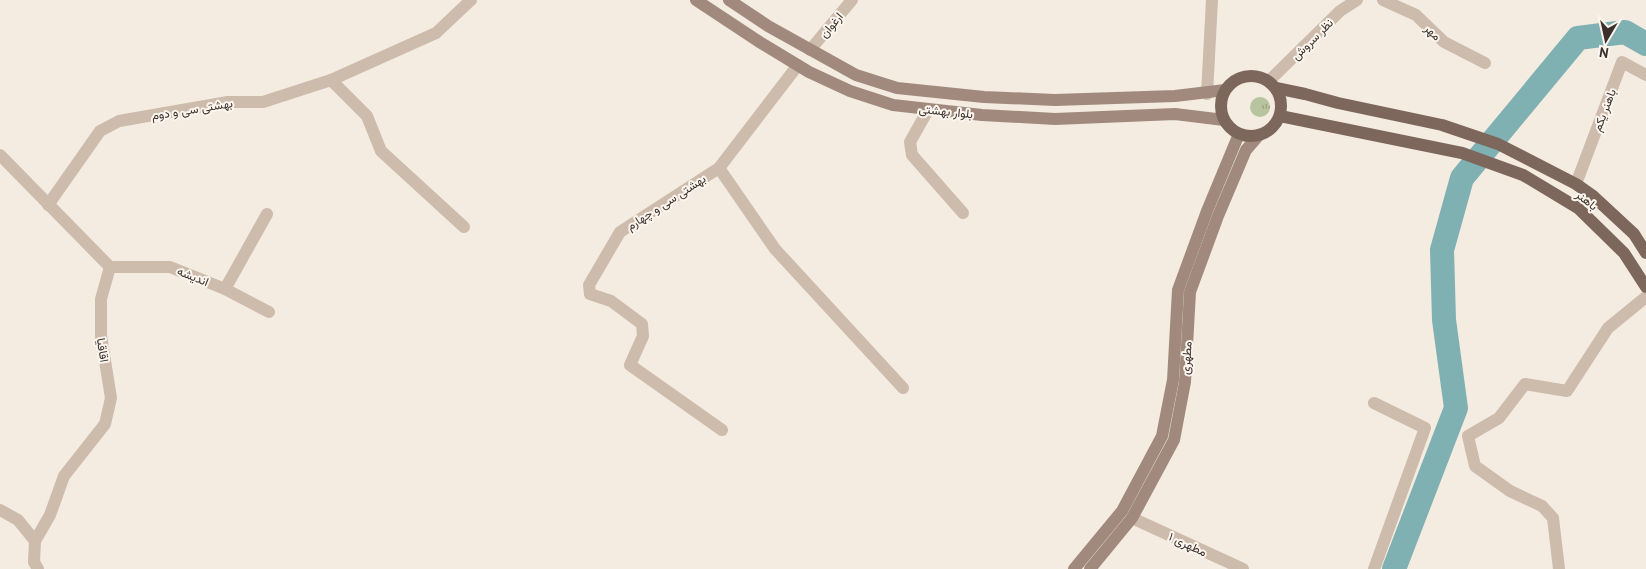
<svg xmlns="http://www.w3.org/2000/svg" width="1646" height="569" font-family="'PT Sans',Vazirmatn,sans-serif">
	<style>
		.grass { fill: url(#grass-tufts) }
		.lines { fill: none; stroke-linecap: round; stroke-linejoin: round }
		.river { stroke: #7fb0b2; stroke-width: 24 }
		.street { stroke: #cdbbac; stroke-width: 12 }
		.secondary { stroke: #a18a7d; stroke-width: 12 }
		.primary { stroke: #7d675c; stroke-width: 12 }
		.labels { text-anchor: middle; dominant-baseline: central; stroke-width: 4; stroke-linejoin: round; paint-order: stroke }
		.street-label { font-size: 12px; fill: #3b302b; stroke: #fbf5ee }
	</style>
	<defs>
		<pattern id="grass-tufts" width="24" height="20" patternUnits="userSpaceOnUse" patternTransform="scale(1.25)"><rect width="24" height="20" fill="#b8c4a0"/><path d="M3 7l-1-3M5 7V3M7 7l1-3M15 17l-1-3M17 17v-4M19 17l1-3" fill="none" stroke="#97a083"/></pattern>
	</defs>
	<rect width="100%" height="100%" fill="#f4ebe1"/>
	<circle class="grass" cx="1260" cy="107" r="10"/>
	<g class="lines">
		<path class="river" d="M1394 569 1456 408 1444 320 1442 250 1462 178 1578 38 1625 32 1646 44"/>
		<g class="street">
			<path d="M1383 0 1416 15 1444 42 1485 63"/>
			<path d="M810 50 852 0"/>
			<path d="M331 80 367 116 381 151 464 227"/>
			<path d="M1269 81 1340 11 1357 0"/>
			<path d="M1207 94 1212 0"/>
			<path d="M928 110 910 142 912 155 963 213"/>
			<path d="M0 155 110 267"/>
			<path d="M719 168 775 249 903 388"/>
			<path d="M1576 184 1622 62 1646 75"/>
			<path d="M48 205 100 131 119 121 228 102H263L331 80 436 33 471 0"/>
			<path d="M110 267H170L225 289 269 312"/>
			<path d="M225 289 267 214"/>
			<path d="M1374 403 1425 428 1374 569"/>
			<path d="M722 430 630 365 643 336 642 324 611 301 590 294 589 285 620 232 719 168 798 65"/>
			<path d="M0 510 18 520 35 541"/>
			<path d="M1132 518 1243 569"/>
			<path d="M38 569 34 562 35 541 50 515 64 476 105 424 111 398 101 336V299L110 267"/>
			<path d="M1559 569 1553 518 1542 506 1510 491 1475 466 1468 436 1499 418 1525 384 1567 391 1608 328 1646 297"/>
		</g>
		<g class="secondary">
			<path d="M696 0 758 41 809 72 850 91 893 105 982 115 1055 119 1175 114 1224 120"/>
			<path d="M729 0 768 26 856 75 897 88 984 97 1055 100 1175 96 1225 90"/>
			<path d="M1074 569 1122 511 1162 436 1173 380 1178 290 1207 211 1239 134"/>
			<path d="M1090 569 1132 518 1174 440 1185 382 1190 292 1218 216 1246 150 1259 135"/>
		</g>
		<g class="primary">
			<circle cx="1251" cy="106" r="30"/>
			<path d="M1276 88 1305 94 1338 103 1442 125 1498 144 1576 184 1593 196 1634 234 1646 253"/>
			<path d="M1280 116 1462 153 1523 175 1578 208 1624 253 1646 287"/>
		</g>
	</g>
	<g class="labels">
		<g class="street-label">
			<text transform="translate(831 25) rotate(-50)">ارغوان</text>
			<text transform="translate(1433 32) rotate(44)">مهر</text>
			<text transform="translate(1312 39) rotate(-45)">نظر سروش</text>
			<text transform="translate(192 109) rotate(-9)">بهشتی سی و دوم</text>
			<text transform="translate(1604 110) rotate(-69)">باهنر یکم</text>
			<text transform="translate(946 111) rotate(6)">بلوار بهشتی</text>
			<text transform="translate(1587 200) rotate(39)">باهنر</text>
			<text transform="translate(666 202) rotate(-33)">بهشتی سی و چهارم</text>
			<text transform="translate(193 276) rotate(22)">اندیشه</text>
			<text transform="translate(103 350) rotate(81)">اقاقیا</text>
			<text transform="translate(1186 358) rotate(-86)">مطهری</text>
			<text transform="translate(1188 544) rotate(25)">مطهری ۱</text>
		</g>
	</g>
	<g transform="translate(1606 40) rotate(189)" stroke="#fbf5ee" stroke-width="4" paint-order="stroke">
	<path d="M0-4L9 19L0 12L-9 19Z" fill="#3b302b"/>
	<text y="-8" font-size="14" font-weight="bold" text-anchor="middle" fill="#3b302b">N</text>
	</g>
</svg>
